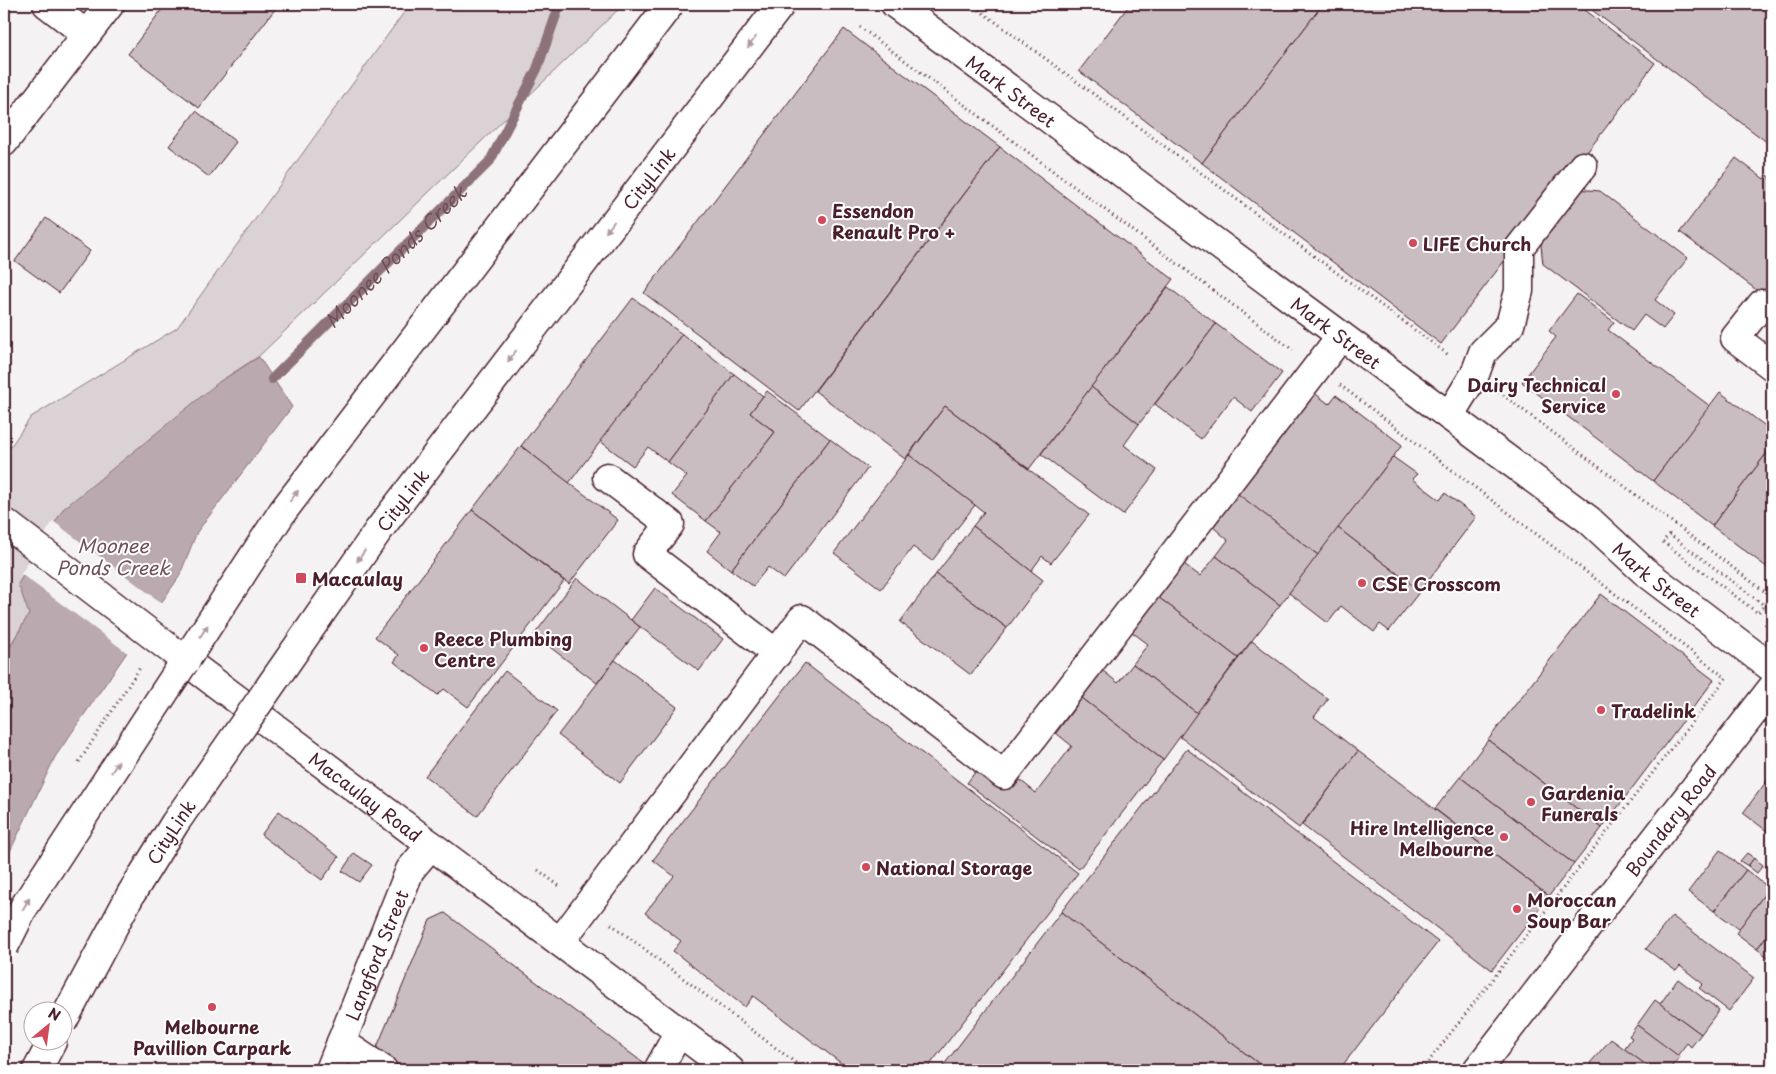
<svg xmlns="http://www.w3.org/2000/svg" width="1776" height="1074" font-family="'Playpen Sans',sans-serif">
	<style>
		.green { fill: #dbd2d5; stroke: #927880 }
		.water { fill: #baa9ae; stroke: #8d727a }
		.pier { fill: #f4f2f2 }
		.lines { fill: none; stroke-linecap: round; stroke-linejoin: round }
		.stream { stroke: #8d727a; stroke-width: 10 }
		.building { fill: #cabdc1; stroke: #4a1f2b }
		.minor-casing { stroke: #4a1f2b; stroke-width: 31 }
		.major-casing { stroke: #4a1f2b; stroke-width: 31 }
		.highway-casing { stroke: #4a1f2b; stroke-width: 31 }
		.path { stroke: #4a1f2b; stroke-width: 3; stroke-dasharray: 1 4; stroke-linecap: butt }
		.minor { stroke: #fff; stroke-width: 28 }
		.major { stroke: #fff; stroke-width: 28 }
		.highway { stroke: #fff; stroke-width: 28 }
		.minor-bridge-casing { stroke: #4a1f2b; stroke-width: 31; stroke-linecap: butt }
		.highway-bridge-casing { stroke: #4a1f2b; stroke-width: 31; stroke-linecap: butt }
		.path-bridge { stroke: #4a1f2b; stroke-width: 3; stroke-dasharray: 1 4; stroke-linecap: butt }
		.minor-bridge { stroke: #fff; stroke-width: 28 }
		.highway-bridge { stroke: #fff; stroke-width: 28 }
		.oneway { fill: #ae9aa0 }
		.poi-dot { fill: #d1495b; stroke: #fff; stroke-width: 2 }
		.labels { text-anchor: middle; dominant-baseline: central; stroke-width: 4; stroke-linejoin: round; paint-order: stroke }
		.street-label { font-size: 18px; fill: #4a1f2b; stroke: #fff }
		.poi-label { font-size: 18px; font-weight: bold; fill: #4a1f2b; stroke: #fff; text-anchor: start }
		.water-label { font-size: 19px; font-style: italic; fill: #714f59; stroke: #fff }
	</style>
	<rect width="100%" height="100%" fill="#f4f2f2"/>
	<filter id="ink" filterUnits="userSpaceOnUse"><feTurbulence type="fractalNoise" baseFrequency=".02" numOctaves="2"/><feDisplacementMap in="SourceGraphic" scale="10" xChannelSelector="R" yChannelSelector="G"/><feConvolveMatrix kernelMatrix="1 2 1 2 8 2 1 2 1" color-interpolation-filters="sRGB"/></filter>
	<g filter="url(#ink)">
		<path class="green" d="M410 4H624L259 356 219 382 29 614 4 656V456L31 417 177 328Z"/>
		<path class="water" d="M259 357 292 407 197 532 179 577 55 757 4 864V657L29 614 18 584 63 509 219 382Z"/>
		<path class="pier" d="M53 521 163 604 129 654 21 574Z"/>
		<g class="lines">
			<path class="stream" id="s1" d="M272 379 490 161 537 69 560 4"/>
		</g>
		<g class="building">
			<path d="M166 4H279L199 108 128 54Z"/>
			<path d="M1130 4H1323L1202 163 1079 71Z"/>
			<path d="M1323 4H1577L1655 63 1441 344 1202 163Z"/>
			<path d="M1584 4H1772V146Z"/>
			<path d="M844 29 1000 147 799 411 644 293Z"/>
			<path d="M196 111 236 142 209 177 169 146Z"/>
			<path d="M1000 147 1173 279 1029 469 945 406 905 459 815 391Z"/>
			<path d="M1736 158 1764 179 1767 175 1772 179V292L1767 298 1680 232Z"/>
			<path d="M1576 189 1600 191 1688 258 1655 300 1674 315 1663 329 1644 315 1632 331 1543 264 1540 236Z"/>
			<path d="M46 218 90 251 59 293 15 261Z"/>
			<path d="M1168 287 1216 324 1139 424 1091 387Z"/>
			<path d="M1577 294 1614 322 1608 330 1710 406 1653 481 1522 382 1556 337 1549 331Z"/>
			<path d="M633 298 682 334 569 483 521 446Z"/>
			<path d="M1216 324 1282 373 1252 412 1233 397 1201 439 1155 404Z"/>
			<path d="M682 334 734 374 668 462 648 447 633 466 600 441Z"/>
			<path d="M734 374 763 396 750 413 775 432 706 521 672 495 687 476 668 462Z"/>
			<path d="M1091 387 1139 424 1124 445 1157 470 1123 515 1041 454Z"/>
			<path d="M767 391 830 439 731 570 707 551 721 532 706 521 775 432 750 413Z"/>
			<path d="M1313 392 1329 404 1336 395 1402 445 1318 555 1236 493Z"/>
			<path d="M1720 392 1772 431V446L1712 526 1653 481Z"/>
			<path d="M945 406 1089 515 1051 563 1042 556 1031 571 973 526 984 512 909 455Z"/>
			<path d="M830 439 868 468 784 579 768 567 753 586 731 570Z"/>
			<path d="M521 446 618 520 569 584 472 510Z"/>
			<path d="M1772 446V571L1712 526Z"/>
			<path d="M909 455 975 505 932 561 913 547 881 589 834 553Z"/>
			<path d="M1393 457 1417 474 1412 479 1440 500 1445 493 1476 517 1420 591 1338 528Z"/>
			<path d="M1238 494 1318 555 1280 605 1216 556 1228 540 1213 527Z"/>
			<path d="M472 510 564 581 468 707 444 689 438 695 394 662 399 655 375 637Z"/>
			<path d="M973 526 1043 580 1007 628 936 574Z"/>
			<path d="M1338 528 1420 591 1389 631 1380 624 1374 632 1341 606 1328 623 1289 593Z"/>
			<path d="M1216 556 1280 605 1238 658 1158 597 1184 564 1200 576Z"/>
			<path d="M936 574 1007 628 971 675 900 622Z"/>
			<path d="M577 578 640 627 597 683 534 635Z"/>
			<path d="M655 588 723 639 699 671 631 620Z"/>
			<path d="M1601 594 1714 680 1602 828 1488 740Z"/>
			<path d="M1158 597 1238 658 1197 713 1133 664 1148 644 1132 632Z"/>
			<path d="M1252 641 1328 699 1314 717 1358 751 1299 828 1179 736Z"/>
			<path d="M615 660 677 707 620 783 558 735Z"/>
			<path d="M805 663 1078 873 926 1070H850L753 996 745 1007 673 951 681 941 645 913 674 876 653 860Z"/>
			<path d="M1133 664 1197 713 1163 760 1082 698 1102 670 1118 683Z"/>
			<path d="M505 671 557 711 477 816 425 776Z"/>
			<path d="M1082 698 1163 760 1079 869 967 783 982 763 1015 787 1020 780 1036 793 1072 746 1056 733Z"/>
			<path d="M1488 740 1602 828 1574 864 1460 777Z"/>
			<path d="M1187 749 1438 942 1339 1070H1267L1061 912Z"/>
			<path d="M1358 751 1549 896 1492 970 1302 825Z"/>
			<path d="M1772 774V823L1767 831 1743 813Z"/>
			<path d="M1460 777 1574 864 1549 896 1435 809Z"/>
			<path d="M279 811 339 857 322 880 261 835Z"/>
			<path d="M1720 850 1746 870 1714 911 1688 892Z"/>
			<path d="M354 853 372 865 359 882 342 871Z"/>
			<path d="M1747 853 1754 858 1748 866 1740 861Z"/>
			<path d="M1754 858 1763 865 1757 873 1748 866Z"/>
			<path d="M1770 862 1772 863V873L1765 867Z"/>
			<path d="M1746 870 1769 888 1739 929 1714 911Z"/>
			<path d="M1771 885 1772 928 1757 949 1736 933Z"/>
			<path d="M1061 912 1267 1070H940Z"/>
			<path d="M445 913 650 1068 648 1070H398L375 1052 430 920Z"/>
			<path d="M1672 916 1754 978 1729 1011 1699 988 1703 984 1680 966 1676 971 1646 949Z"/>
			<path d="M1772 928V960L1757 949Z"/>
			<path d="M1678 979 1719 1010 1701 1034 1660 1004Z"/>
			<path d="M1655 1000 1701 1034 1691 1047 1687 1043 1677 1056 1637 1025Z"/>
			<path d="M1637 1025 1680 1057 1670 1070H1653L1624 1049 1632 1038 1629 1036Z"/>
			<path d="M1611 1039 1649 1067 1647 1070H1599L1593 1066 1590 1063Z"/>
		</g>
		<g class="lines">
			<defs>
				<g id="minor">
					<path d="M47 4 86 34"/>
					<path id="s2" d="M895 4 1589 520 1644 571 1772 668"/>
					<path d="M4 142 110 4"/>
					<path d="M1762 304 1735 338 1772 366"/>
					<path d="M1449 416 1475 374 1483 352 1510 325 1519 291V248L1583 166"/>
					<path d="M607 477 670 524 647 554 777 654"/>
					<path id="s3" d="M186 661 730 1070"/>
					<path d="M560 942 802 619 1004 775 1341 336"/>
					<path d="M341 1042 383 1070"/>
					<path id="s4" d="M330 1070 410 870 431 845"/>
					<path d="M658 1070 679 1032"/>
				</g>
				<g id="major">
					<path id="s5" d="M1477 1070 1772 688"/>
				</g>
				<path id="highway" d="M37 1070 52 1042"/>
			</defs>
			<use href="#minor" class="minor-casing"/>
			<use href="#major" class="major-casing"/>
			<use href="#highway" class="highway-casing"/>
			<g class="path">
				<path d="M971 4 1450 356"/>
				<path d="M860 27 1293 350"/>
				<path d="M1340 385 1726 678"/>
				<path d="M1499 392 1772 597"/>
				<path d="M1669 534 1663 542 1758 613 1771 596"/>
				<path d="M1765 625 1772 616"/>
				<path d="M79 762 141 666"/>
				<path d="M538 870 562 888"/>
				<path d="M611 924 805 1070"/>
				<path d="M1422 1070 1727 677"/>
			</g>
			<use href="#minor" class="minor"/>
			<use href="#major" class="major"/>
			<use href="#highway" class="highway"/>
			<defs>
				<path id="minor-bridge" d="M4 522 186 661"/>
				<g id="highway-bridge">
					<path d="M4 947 24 907 283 511 670 4"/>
					<path id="s6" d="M62 1023 131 894 175 823 378 531 781 4"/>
				</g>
			</defs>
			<use href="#minor-bridge" class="minor-bridge-casing"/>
			<use href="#highway-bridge" class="highway-bridge-casing"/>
			<path class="path-bridge" d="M1669 534 1772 611"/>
			<use href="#minor-bridge" class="minor-bridge"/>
			<use href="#highway-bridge" class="highway-bridge"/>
		</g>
		<defs><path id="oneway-solid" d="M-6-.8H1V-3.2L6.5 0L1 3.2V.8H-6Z" transform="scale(1.25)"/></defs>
		<g class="oneway">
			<use href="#oneway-solid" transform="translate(752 42) rotate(127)"/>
			<use href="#oneway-solid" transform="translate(610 227) rotate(127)"/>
			<use href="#oneway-solid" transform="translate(512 356) rotate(127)"/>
			<use href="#oneway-solid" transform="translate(294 496) rotate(-53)"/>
			<use href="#oneway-solid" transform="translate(361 556) rotate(125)"/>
			<use href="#oneway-solid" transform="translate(204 631) rotate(-57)"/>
			<use href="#oneway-solid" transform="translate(115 767) rotate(-57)"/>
			<use href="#oneway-solid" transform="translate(26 904) rotate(-59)"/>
		</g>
	</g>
	<g class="poi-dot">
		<circle cx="822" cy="220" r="5"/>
		<circle cx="1413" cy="243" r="5"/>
		<circle cx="1616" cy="394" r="5"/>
		<rect x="295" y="572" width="12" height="12" rx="2.5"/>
		<circle cx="1362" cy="583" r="5"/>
		<circle cx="424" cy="648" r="5"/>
		<circle cx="1601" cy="710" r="5"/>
		<circle cx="1531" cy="802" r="5"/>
		<circle cx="1504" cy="837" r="5"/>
		<circle cx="866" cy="867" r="5"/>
		<circle cx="1517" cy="909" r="5"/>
		<circle cx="212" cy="1007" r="5"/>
	</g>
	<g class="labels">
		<g class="street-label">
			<text stroke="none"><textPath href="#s2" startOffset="145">Mark Street</textPath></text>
			<text stroke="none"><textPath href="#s6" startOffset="1030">CityLink</textPath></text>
			<text stroke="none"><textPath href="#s2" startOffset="550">Mark Street</textPath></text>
			<text stroke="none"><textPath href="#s6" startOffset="625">CityLink</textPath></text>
			<text stroke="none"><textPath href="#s2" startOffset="955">Mark Street</textPath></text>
			<text stroke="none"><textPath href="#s3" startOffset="225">Macaulay Road</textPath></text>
			<text stroke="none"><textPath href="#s5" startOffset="316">Boundary Road</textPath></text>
			<text stroke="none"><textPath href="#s6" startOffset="220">CityLink</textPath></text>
			<text stroke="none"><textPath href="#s4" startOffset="124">Langford Street</textPath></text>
		</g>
		<g class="poi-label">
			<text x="832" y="210">Essendon<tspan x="832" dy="21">Renault Pro +</tspan></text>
			<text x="1423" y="243">LIFE Church</text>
			<text x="1606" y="384" text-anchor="end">Dairy Technical<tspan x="1606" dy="21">Service</tspan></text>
			<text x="312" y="578">Macaulay</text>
			<text x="1372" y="583">CSE Crosscom</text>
			<text x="434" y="638">Reece Plumbing<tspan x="434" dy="21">Centre</tspan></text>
			<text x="1611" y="710">Tradelink</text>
			<text x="1541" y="792">Gardenia<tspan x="1541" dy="21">Funerals</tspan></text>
			<text x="1494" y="827" text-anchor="end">Hire Intelligence<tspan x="1494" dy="21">Melbourne</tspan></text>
			<text x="876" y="867">National Storage</text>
			<text x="1527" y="899">Moroccan<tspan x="1527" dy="21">Soup Bar</tspan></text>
			<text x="212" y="1026" text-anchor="middle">Melbourne<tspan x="212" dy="21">Pavillion Carpark</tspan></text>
		</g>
		<g class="water-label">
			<text stroke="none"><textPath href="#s1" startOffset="174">Moonee Ponds Creek</textPath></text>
			<text x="113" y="545">Moonee<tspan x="113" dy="22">Ponds Creek</tspan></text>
		</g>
	</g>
	<rect width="1776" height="1074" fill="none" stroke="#fff" stroke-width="20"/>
	<rect x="10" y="10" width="1756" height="1054" fill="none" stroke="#4a1f2b" stroke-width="2" filter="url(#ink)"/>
	<g transform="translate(48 1026) rotate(29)"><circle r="24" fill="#ffffff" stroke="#b7a5aa"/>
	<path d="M0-4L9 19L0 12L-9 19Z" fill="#d1495b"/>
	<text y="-8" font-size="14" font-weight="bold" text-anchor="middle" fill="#4a1f2b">N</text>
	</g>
</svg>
